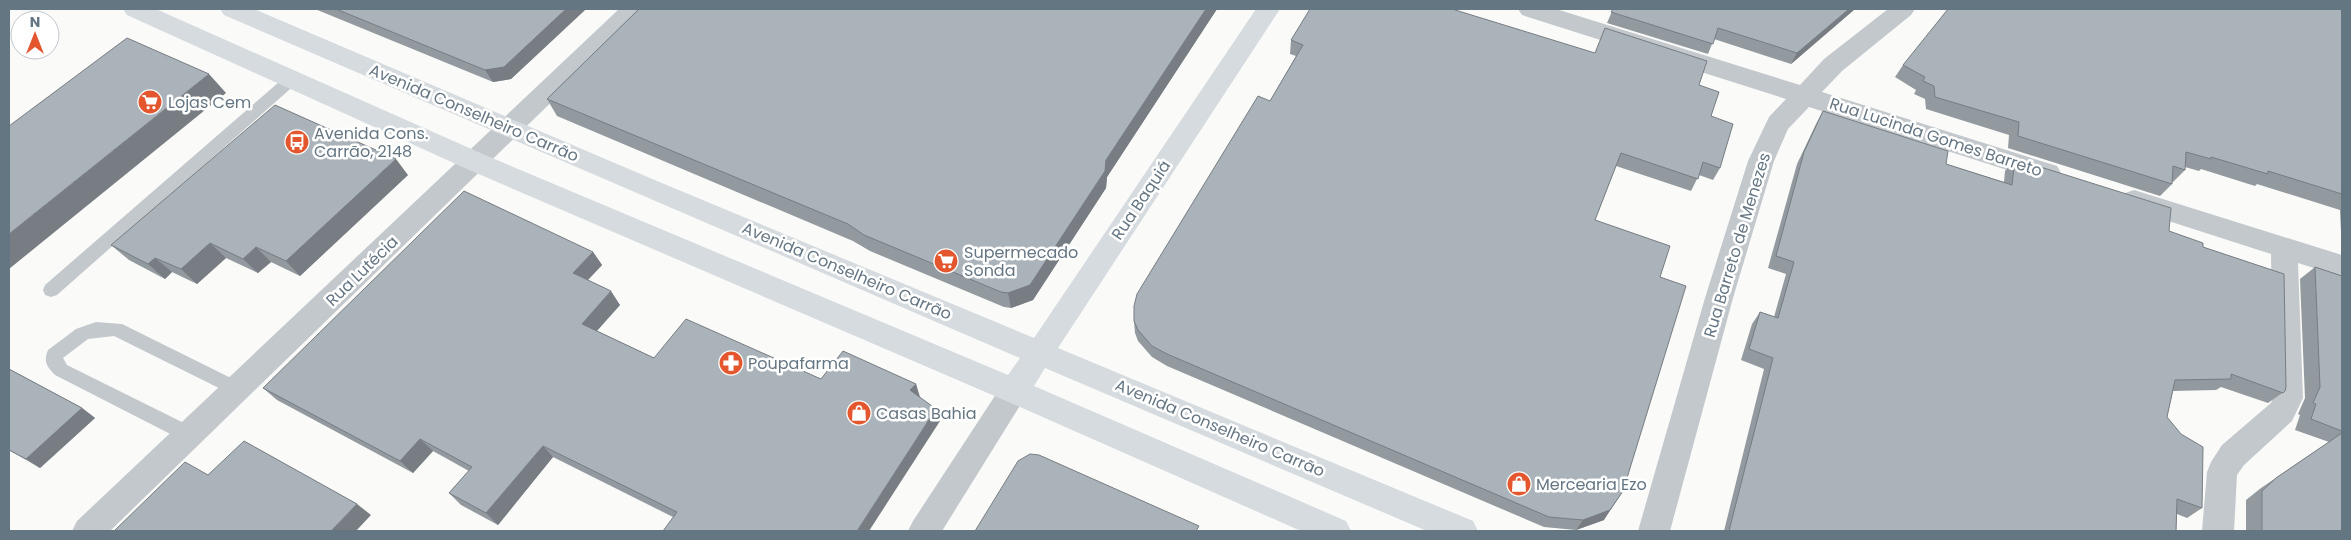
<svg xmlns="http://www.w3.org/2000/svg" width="2351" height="540" font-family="Poppins,sans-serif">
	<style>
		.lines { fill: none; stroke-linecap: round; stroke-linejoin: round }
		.lane { fill: #c3c8cc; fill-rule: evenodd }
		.street { fill: #c3c8cc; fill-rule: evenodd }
		.secondary { fill: #d6dbdf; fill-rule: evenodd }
		.wall { fill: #929a9f }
		.shaded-wall { fill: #777d82 }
		.building { fill: #aab3b9; stroke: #777d82 }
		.labels { text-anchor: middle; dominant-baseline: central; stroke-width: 5; stroke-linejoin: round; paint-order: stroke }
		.poi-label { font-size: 16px; fill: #657683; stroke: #fff; text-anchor: start }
		.street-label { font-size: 16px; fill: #657683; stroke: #fff }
	</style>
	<rect width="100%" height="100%" fill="#fafaf8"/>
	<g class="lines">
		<g class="lane">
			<path d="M292 74 297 75 299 79 297 83 57 295 51 297 45 295 43 290 45 285 287 75Z"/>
			<path d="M96 322 122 324 243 384 246 389 243 394 237 397 231 394 114 336 88 339 63 358 67 365 196 429 199 435 196 441 190 443 184 441 55 375C47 367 43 361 48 350L76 329Z"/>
		</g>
		<g class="street">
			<path d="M619 9H645L641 15 110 531H72L77 521Z"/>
			<path d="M1518 9H1556L1800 85 1824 59 1888 9H1915L1911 15 1842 71 1822 92 2057 166 2061 173 2057 180 2048 183 1809 107 1788 129 1774 161 1733 298 1670 531H1638L1705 298 1748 161 1769 117 1786 99 1522 15Z"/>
			<path d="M2134 190 2342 255V277L2298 263 2303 398 2292 421 2244 465 2237 475 2234 531H2202L2207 472 2211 462 2222 445 2271 403 2273 398 2271 254 2125 207 2121 200 2125 193Z"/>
			<path d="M1014 378 1024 382 1029 391 942 531H908L913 521 1004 382Z"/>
		</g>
		<path class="secondary" d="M123 9H156L485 155 1008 375 1020 358 224 15 220 9H254L657 181 1034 338 1256 9H1280L1058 348 1473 521 1478 531H1427L1045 368 1034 386 1346 521 1351 531H1301L1004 400 467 169 127 15Z"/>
	</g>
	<g class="wall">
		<path d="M315 9H586L511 79 493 82Z"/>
		<path d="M639 9H1217L1107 177 1106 188 1033 300 1011 308 1004 307 870 251 853 241 557 116 547 99Z"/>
		<path d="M1613 9H1855L1791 64 1714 39 1708 54 1607 23Z"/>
		<path d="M2342 9V255L2340 210 2257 184 2255 186 2201 169 2199 171 2185 167V170L2173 182 2172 181V184L2160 196 2008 148 2009 135 1926 109 1925 99 1914 94 1916 90 1895 77 1903 65Z"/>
		<path d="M1291 40 1699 85 1711 116 1720 168 1713 180 1699 175 1691 191 1616 166 1595 220 1660 277 1604 520 1576 530 1544 527 1167 366 1152 357 1138 341 1135 333 1134 321 1270 101 1296 56 1290 54Z"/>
		<path d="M1823 111 1946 164 2004 182 2005 171 2015 159 2203 247 2285 391 2268 403 2221 387 2216 390 2173 391 2167 417 2202 508 2187 518 2177 514 2176 531H1724L1764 369 1741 360 1752 324 1760 312 1774 317 1786 274 1768 268 1797 164 1816 124Z"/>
		<path d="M408 175 300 276 271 262 258 273 226 258 197 284 172 272 165 279 129 260 111 245Z"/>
		<path d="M593 252 602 265 588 280 620 305 597 331 654 358 821 379 916 384 919 397 936 409 940 421 673 517 553 457 498 525 461 505 449 493 469 471 433 451 413 473 277 400 263 388Z"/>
		<path d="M2315 267 2342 276V531H2246V500L2261 488 2329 442 2295 430 2300 415 2298 414 2305 398 2300 279Z"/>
		<path d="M9 369 82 408 95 418 40 468 9 450Z"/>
	</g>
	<g class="shaded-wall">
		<path d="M566 9H586L511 79 493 82 485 70Z"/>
		<path d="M1206 9H1217L1107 177 1106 188 1033 300 1011 308 1008 293 1106 160Z"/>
		<path d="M1849 9H1855L1791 64 1797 53Z"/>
		<path d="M209 74 226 93 9 269V234Z"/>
		<path d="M396 159 408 175 300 276 286 261Z"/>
		<path d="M210 243 226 258 197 284 181 269Z"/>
		<path d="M256 247 271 262 258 273 243 259Z"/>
		<path d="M593 252 602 265 582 286 573 273Z"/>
		<path d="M155 258 172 272 165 279 148 264Z"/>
		<path d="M611 291 620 305 591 337 582 324Z"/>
		<path d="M916 384 920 397 914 403 910 390Z"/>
		<path d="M82 408 95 418 40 468 26 459Z"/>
		<path d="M936 409 940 421 869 531H857Z"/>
		<path d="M420 439 433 451 413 473 400 461Z"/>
		<path d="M543 446 553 457 498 525 486 513Z"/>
		<path d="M1623 491 1604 520 1576 530 1583 520Z"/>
		<path d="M357 504 371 515 356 531H331Z"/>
	</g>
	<g class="building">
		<path d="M336 9H566L504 67 485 70Z"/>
		<path d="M639 9H1206L1106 160 1105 171 1030 285 1008 293 1001 292 864 235 848 224 547 99Z"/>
		<path d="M1310 9H1452L1595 53 1605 28 1707 61 1699 85 1719 92 1711 116 1733 124 1720 168 1703 162 1698 179 1621 153 1595 220 1670 246 1660 277 1686 286 1623 491 1610 510 1583 520 1549 517 1167 354 1152 346 1138 330 1134 321V306L1137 294 1258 96 1270 101 1303 45 1291 40Z"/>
		<path d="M1613 9H1849L1797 53 1718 28 1713 44 1611 12Z"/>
		<path d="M1948 9H2342V194L2268 171V174L2211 157V159L2186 152 2185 170 2173 166 2172 184 2018 136 2019 122 1935 97 1934 86 1923 81 1925 77 1903 65Z"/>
		<path d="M127 38 209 74 9 234V126Z"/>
		<path d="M275 105 396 159 286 261 256 247 243 259 210 243 181 269 155 258 148 264 111 245Z"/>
		<path d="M1823 111 1948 151 1946 164 2012 185 2015 159 2171 208 2169 231 2203 243V247L2284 274 2286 387 2285 391 2283 393 2231 374V379L2175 380 2167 417 2181 434 2203 447 2202 508 2177 499 2176 531H1729L1773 358 1749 349 1760 312 1778 318 1794 262 1776 256 1804 152Z"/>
		<path d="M464 191 593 252 573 273 611 291 582 324 654 358 686 319 821 379 843 351 916 384 910 390 936 409 857 531H663L677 512 543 446 486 513 449 493 472 467 420 439 400 461 263 388Z"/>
		<path d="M2315 267 2342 276V431L2311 419 2316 404 2313 403 2320 387Z"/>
		<path d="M9 369 82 408 26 459 9 450Z"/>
		<path d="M2342 433V531H2262V491L2276 478Z"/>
		<path d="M244 441 357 504 331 531H114L185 462 208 475Z"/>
		<path d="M1030 454 1039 455 1199 526 1196 531H975L1018 461Z"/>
	</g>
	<defs>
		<symbol id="supermarket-disc" viewBox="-11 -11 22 22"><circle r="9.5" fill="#e4572e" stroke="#fff"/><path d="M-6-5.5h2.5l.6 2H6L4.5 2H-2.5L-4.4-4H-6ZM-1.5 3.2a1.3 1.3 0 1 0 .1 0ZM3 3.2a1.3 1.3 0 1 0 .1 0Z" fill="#fff"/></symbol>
		<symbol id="bus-disc" viewBox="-11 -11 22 22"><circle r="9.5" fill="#e4572e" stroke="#fff"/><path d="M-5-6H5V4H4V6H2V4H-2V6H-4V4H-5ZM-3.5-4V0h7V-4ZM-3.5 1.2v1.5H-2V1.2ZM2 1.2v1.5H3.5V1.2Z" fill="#fff"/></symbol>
		<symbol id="pharmacy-disc" viewBox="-11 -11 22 22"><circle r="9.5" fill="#e4572e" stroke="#fff"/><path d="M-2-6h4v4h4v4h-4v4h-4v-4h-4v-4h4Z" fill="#fff"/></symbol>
		<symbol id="shop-disc" viewBox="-11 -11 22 22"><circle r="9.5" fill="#e4572e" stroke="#fff"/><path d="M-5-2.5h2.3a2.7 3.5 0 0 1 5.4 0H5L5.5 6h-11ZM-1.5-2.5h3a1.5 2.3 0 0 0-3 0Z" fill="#fff"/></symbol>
	</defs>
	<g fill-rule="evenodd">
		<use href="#supermarket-disc" x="136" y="88" width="28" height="28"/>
		<use href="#bus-disc" x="283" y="128" width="28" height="28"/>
		<use href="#supermarket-disc" x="932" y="247" width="28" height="28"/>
		<use href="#pharmacy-disc" x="717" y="349" width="28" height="28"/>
		<use href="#shop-disc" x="845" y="399" width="28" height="28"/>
		<use href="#shop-disc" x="1505" y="470" width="28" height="28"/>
	</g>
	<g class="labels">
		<g class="poi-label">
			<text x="168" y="102">Lojas Cem</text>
			<text x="314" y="133">Avenida Cons.<tspan x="314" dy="18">Carrão, 2148</tspan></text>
			<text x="964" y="252">Supermecado<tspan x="964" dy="18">Sonda</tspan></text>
			<text x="748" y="363">Poupafarma</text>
			<text x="876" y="413">Casas Bahia</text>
			<text x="1536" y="484">Mercearia Ezo</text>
		</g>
		<g class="street-label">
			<text transform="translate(474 113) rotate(23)">Avenida Conselheiro Carrão</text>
			<text transform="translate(1936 137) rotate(18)">Rua Lucinda Gomes Barreto</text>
			<text transform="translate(1141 200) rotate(-56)">Rua Baquiá</text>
			<text transform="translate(1737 245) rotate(-73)">Rua Barreto de Menezes</text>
			<text transform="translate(362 271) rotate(-44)">Rua Lutécia</text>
			<text transform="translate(847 271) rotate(23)">Avenida Conselheiro Carrão</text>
			<text transform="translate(1220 428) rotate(23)">Avenida Conselheiro Carrão</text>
		</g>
	</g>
	<rect width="2351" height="540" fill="none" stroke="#657683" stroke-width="20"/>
	<g transform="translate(35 35)"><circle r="24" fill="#ffffff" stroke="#c1c8cd"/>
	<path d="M0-4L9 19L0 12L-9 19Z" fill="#e4572e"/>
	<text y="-8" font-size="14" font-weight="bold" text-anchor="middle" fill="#657683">N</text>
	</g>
</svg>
